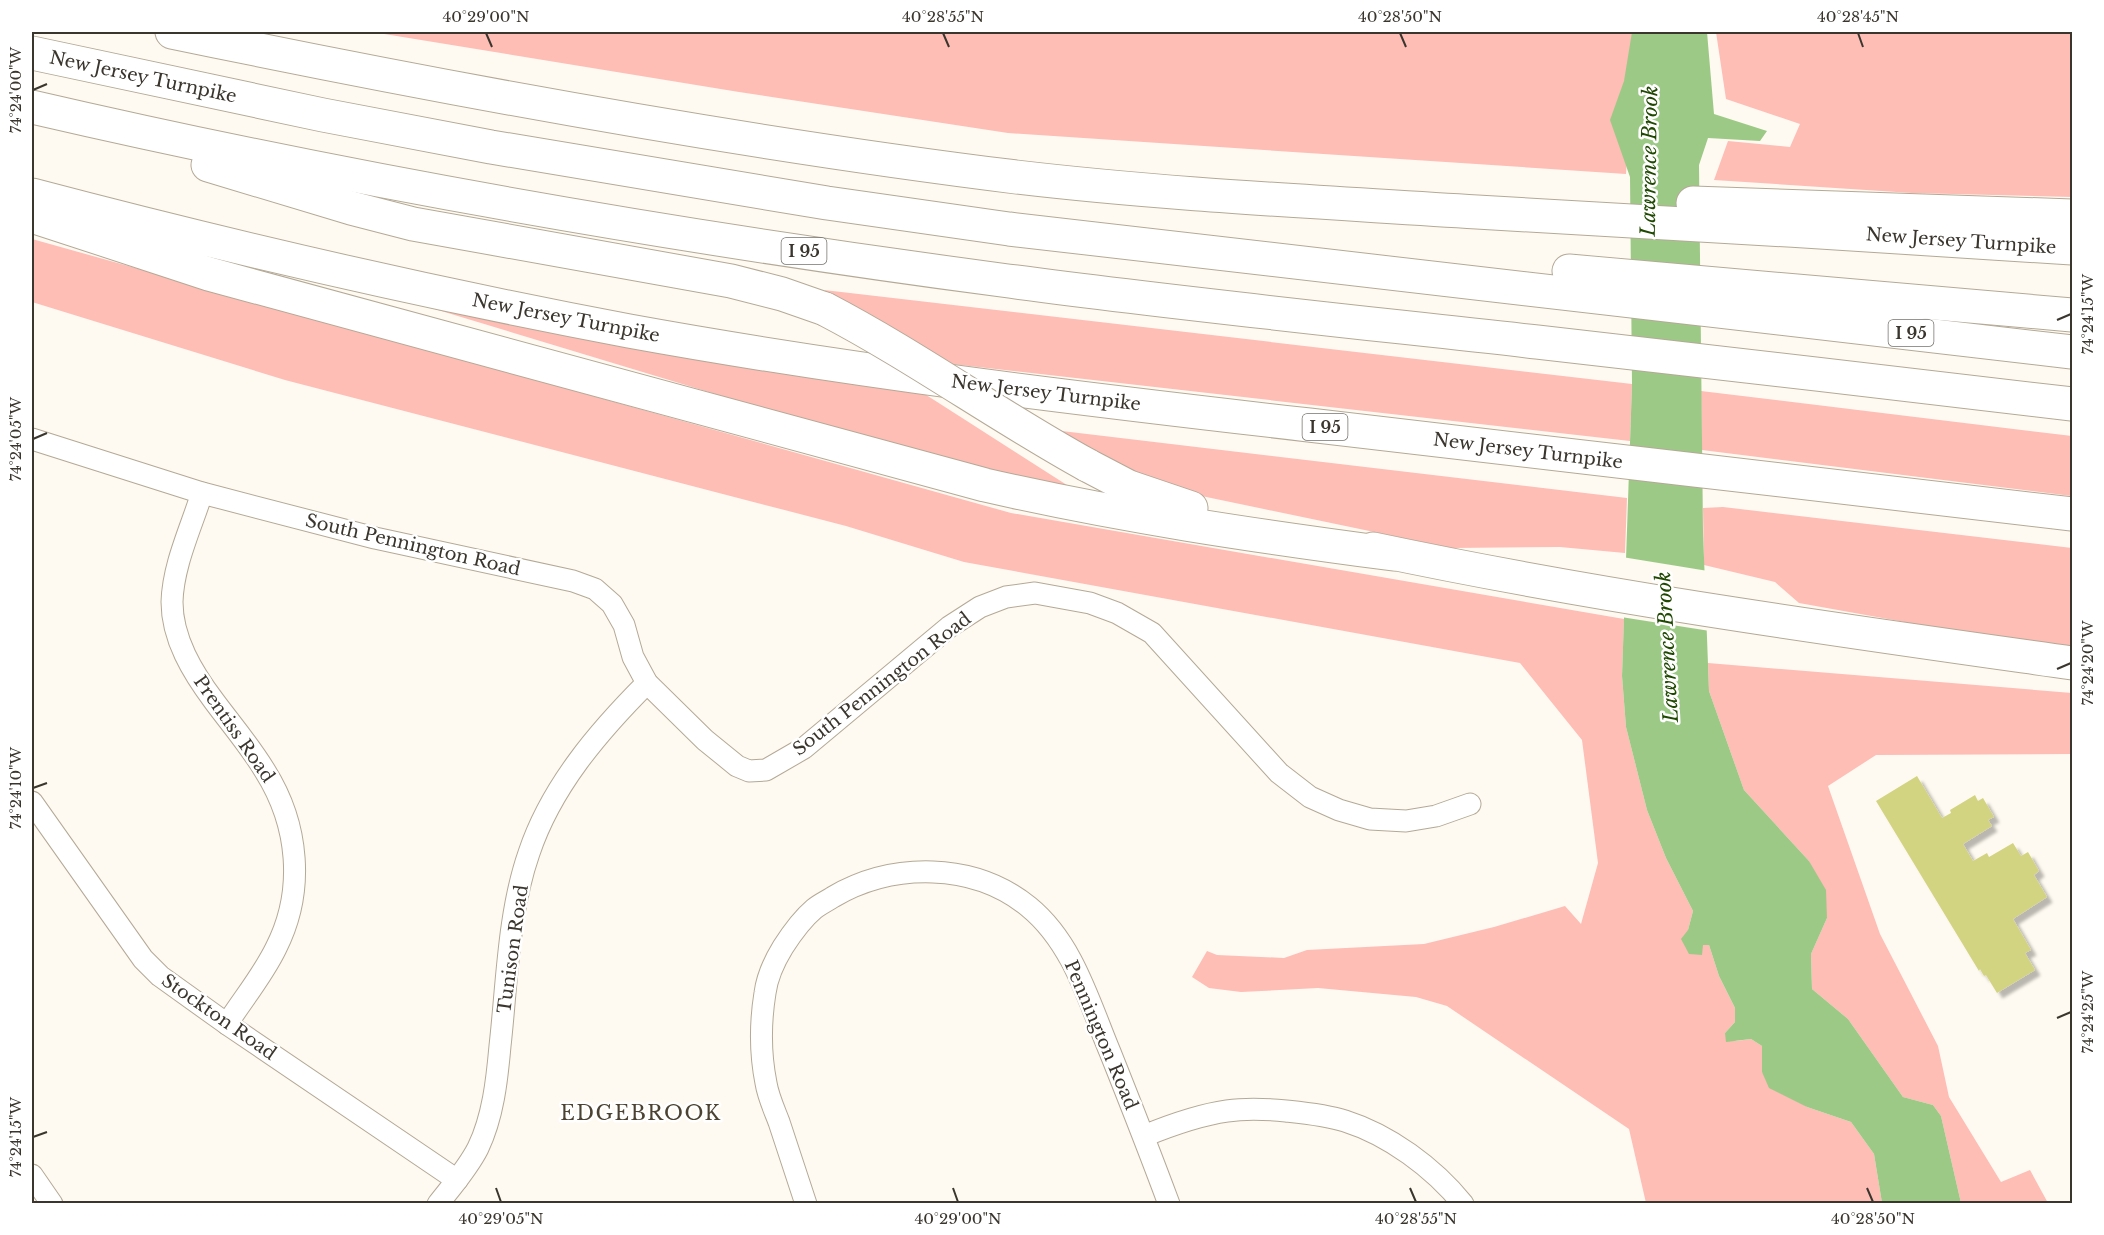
<svg xmlns="http://www.w3.org/2000/svg" width="2104" height="1235" font-family="'Libre Baskerville',serif">
	<style>
		.green { fill: #febdb5 }
		.water { fill: #9cca86 }
		.pier { fill: #fefaf1 }
		.building { fill: #d3d481; filter: url(#shadow) }
		.lines { fill: none; stroke-linecap: round; stroke-linejoin: round }
		.street-casing { stroke: #b4a996; stroke-width: 23 }
		.highway-casing { stroke: #b4a996; stroke-width: 35 }
		.street { stroke: #fff; stroke-width: 21 }
		.highway { stroke: #fff; stroke-width: 33 }
		.highway-bridge-casing { stroke: #b4a996; stroke-width: 35; stroke-linecap: butt }
		.highway-bridge { stroke: #fff; stroke-width: 33 }
		.ticks { fill: none; stroke: #3a362e; stroke-width: 2 }
		.labels { text-anchor: middle; dominant-baseline: central; stroke-width: 5; stroke-linejoin: round; paint-order: stroke }
		.shield { fill: #fff; stroke: #75726d; stroke-width: 1.5 }
		.shield-label { font-size: 16px; font-weight: bold; fill: #3a362e }
		.street-label { font-size: 18px; fill: #3a362e; stroke: #fff }
		.water-label { font-size: 20px; font-style: italic; fill: #1f4800; stroke: #fff }
		.neighbourhood-label { font-size: 20px; letter-spacing: 1.5px; fill: #4c4231; stroke: #fff }
		.neatline { fill: none; stroke: #3a362e; stroke-width: 2 }
		.ticks-label { font-size: 15px; text-anchor: middle; fill: #3a362e }
	</style>
	<defs>
		<filter id="shadow"><feDropShadow dx="5.5" dy="5.5" stdDeviation="1.5" flood-color="#0004"/></filter>
	</defs>
	<rect width="100%" height="100%" fill="#fefaf1"/>
	<g class="green">
		<path d="M372 32H1635L1626 174 1008 133 739 92Z"/>
		<path d="M1716 32H2072V197L1912 193 1714 180 1728 141 1790 147 1800 124 1726 99Z"/>
		<path d="M32 239 1011 513 1624 619 1622 676 1626 727 1647 810 1666 858 1693 911 1688 930 1703 945H1709L1719 976 1735 1008V1022L1725 1033 1736 1041 1751 1039 1762 1046V1072L1807 1107 1851 1122 1874 1154 1882 1203H1646L1629 1129 1447 1006 1416 997 1318 988 1241 992 1209 988 1192 977 1207 951 1217 955 1284 958 1307 950 1424 944 1494 927 1565 906 1581 924 1598 863 1582 740 1520 663 964 562 846 526 285 380 32 302Z"/>
		<path d="M824 290 1632 384 1630 441 943 363Z"/>
		<path d="M428 307 920 391 1070 487 936 461Z"/>
		<path d="M1701 391 2072 436V496L1702 450Z"/>
		<path d="M1045 429 1627 498 1625 553 1560 547 1451 548 1168 489Z"/>
		<path d="M1723 507 2072 548V652L1799 603 1775 582 1704 565 1703 508Z"/>
		<path d="M1708 663 2072 693V754L1876 755 1828 786 1880 934 1938 1046 1949 1097 2001 1182 2030 1170 2048 1203H1961L1941 1116 1933 1105 1903 1097 1848 1019 1812 989 1811 954 1827 918 1809 861 1744 790 1709 691Z"/>
	</g>
	<path class="water" d="M1632 32H1707L1714 114 1767 131 1760 141 1708 138 1699 165 1703 531 1709 691 1744 790 1809 861 1826 890 1827 918 1811 954 1812 989 1848 1019 1903 1097 1933 1105 1941 1116 1961 1203H1882L1874 1154 1851 1122 1807 1107 1769 1088 1762 1072V1046L1751 1039 1726 1042 1725 1033 1735 1022V1008L1719 976 1709 945H1703L1702 955 1689 954 1681 939 1688 930 1693 911 1666 858 1647 810 1626 727 1622 676 1632 384 1630 177 1610 120 1624 81Z"/>
	<path class="pier" d="M1622 557 1708 571 1710 631 1621 617Z"/>
	<path class="building" d="M1917 776 1942 818 1951 813 1950 810 1975 795 1978 801 1983 798 1994 817 1988 820 1992 826 1963 844 1973 861 1987 853 1989 857 2013 843 2021 856 2028 852 2039 871 2034 875 2047 897 2013 919 2031 950 2025 953 2035 970 1997 993 1986 975 1984 976 1980 969 1979 971 1876 801Z"/>
	<g class="lines">
		<defs>
			<g id="street">
				<path d="M32 439 202 493 375 538 573 581 595 589 612 604 624 625 633 657 647 683 705 740 737 766 749 771 766 770 804 748 949 627 980 607 1006 597 1035 593 1090 603 1117 613 1152 633 1279 773 1310 797 1339 810 1370 819 1406 821 1436 816 1470 804"/>
				<path d="M202 493C191 528 173 565 172 602 172 639 193 673 214 701 231 724 250 746 265 771 299 825 305 891 276 948 263 975 243 999 227 1024"/>
				<path d="M32 802 143 959 160 976 227 1024 457 1180"/>
				<path d="M1144 1136C1171 1125 1198 1115 1227 1111 1246 1108 1267 1109 1286 1111 1305 1113 1326 1115 1345 1121 1389 1135 1433 1167 1463 1204"/>
				<path d="M32 1175 52 1204"/>
				<path d="M438 1204C452 1186 468 1168 478 1148 493 1117 497 1080 500 1046 507 984 508 913 529 853 551 787 598 732 647 683"/>
				<path d="M806 1204C797 1176 788 1149 779 1122 774 1109 768 1096 766 1083 760 1053 760 1024 765 993 767 978 775 960 783 947 792 933 801 920 814 909 820 904 827 901 833 897 893 862 974 862 1029 907 1073 943 1089 1002 1110 1052 1130 1102 1150 1153 1169 1204"/>
			</g>
			<g id="highway">
				<path d="M172 32C451 90 733 142 1016 177 1168 195 1324 202 1477 212 1675 223 1874 235 2072 248"/>
				<path d="M32 53 323 115 491 147 827 203 1009 229 2072 352"/>
				<path d="M32 107C351 181 676 237 1001 280 1179 304 1358 322 1537 342 1715 362 1894 383 2072 404"/>
				<path d="M208 165 351 208 413 224 731 281 782 294 825 309"/>
				<path d="M32 195C229 247 428 293 629 331 854 372 1082 399 1309 425 1563 455 1818 484 2072 514"/>
				<path d="M1693 203 2072 216"/>
				<path d="M32 216 209 274 985 485C1120 516 1256 536 1393 554"/>
				<path d="M1569 271 2072 315"/>
				<path d="M1087 465 1129 487 1191 508"/>
				<path d="M1373 549C1604 598 1839 630 2072 663"/>
			</g>
		</defs>
		<use href="#street" class="street-casing"/>
		<use href="#highway" class="highway-casing"/>
		<use href="#street" class="street"/>
		<use href="#highway" class="highway"/>
		<defs>
			<path id="highway-bridge" d="M825 309C915 356 998 416 1087 465"/>
		</defs>
		<use href="#highway-bridge" class="highway-bridge-casing"/>
		<use href="#highway-bridge" class="highway-bridge"/>
	</g>
	<path class="ticks" d="M486 33 492 47M943 33 949 47M1400 33 1406 47M1858 33 1863 47M33 90 47 84M2057 320 2071 314M33 439 47 433M2057 669 2071 663M33 788 47 783M2057 1018 2071 1012M33 1137 47 1132M496 1188 501 1202M953 1188 958 1202M1410 1188 1416 1202M1867 1188 1873 1202"/>
	<g class="labels">
		<g class="shield">
			<rect x="781.5" y="238" width="45" height="26" rx="4.5"/>
			<rect x="1888.5" y="320" width="45" height="26" rx="4.5"/>
			<rect x="1302.5" y="414" width="45" height="26" rx="4.5"/>
		</g>
		<g class="shield-label">
			<text x="804" y="251">I 95</text>
			<text x="1911" y="333">I 95</text>
			<text x="1325" y="427">I 95</text>
		</g>
		<g class="street-label">
			<text transform="translate(143 77) rotate(12)">New Jersey Turnpike</text>
			<text transform="translate(1961 241) rotate(4)">New Jersey Turnpike</text>
			<text transform="translate(566 318) rotate(11)">New Jersey Turnpike</text>
			<text transform="translate(1046 393) rotate(7)">New Jersey Turnpike</text>
			<text transform="translate(1528 451) rotate(7)">New Jersey Turnpike</text>
			<text transform="translate(413 545) rotate(13)">South Pennington Road</text>
			<text transform="translate(882 684) rotate(-38)">South Pennington Road</text>
			<text transform="translate(234 729) rotate(55)">Prentiss Road</text>
			<text transform="translate(513 949) rotate(-82)">Tunison Road</text>
			<text transform="translate(219 1017) rotate(35)">Stockton Road</text>
			<text transform="translate(1101 1035) rotate(67)">Pennington Road</text>
		</g>
		<g class="water-label">
			<text transform="translate(1649 161) rotate(-89)">Lawrence Brook</text>
			<text transform="translate(1667 647) rotate(-93)">Lawrence Brook</text>
		</g>
		<g class="neighbourhood-label">
			<text x="641" y="1113">EDGEBROOK</text>
		</g>
	</g>
	<rect width="2104" height="1235" fill="none" stroke="#ffffff" stroke-width="66"/>
	<rect x="33" y="33" width="2038" height="1169" class="neatline"/>
	<g class="ticks-label">
		<text x="486" y="22">40°29'00"N</text>
		<text x="943" y="22">40°28'55"N</text>
		<text x="1400" y="22">40°28'50"N</text>
		<text x="1858" y="22">40°28'45"N</text>
		<text transform="translate(16 90) rotate(-90)" y="5">74°24'00"W</text>
		<text transform="translate(2088 314) rotate(-90)" y="5">74°24'15"W</text>
		<text transform="translate(16 439) rotate(-90)" y="5">74°24'05"W</text>
		<text transform="translate(2088 663) rotate(-90)" y="5">74°24'20"W</text>
		<text transform="translate(16 788) rotate(-90)" y="5">74°24'10"W</text>
		<text transform="translate(2088 1012) rotate(-90)" y="5">74°24'25"W</text>
		<text transform="translate(16 1137) rotate(-90)" y="5">74°24'15"W</text>
		<text x="501" y="1224">40°29'05"N</text>
		<text x="958" y="1224">40°29'00"N</text>
		<text x="1416" y="1224">40°28'55"N</text>
		<text x="1873" y="1224">40°28'50"N</text>
	</g>
</svg>
